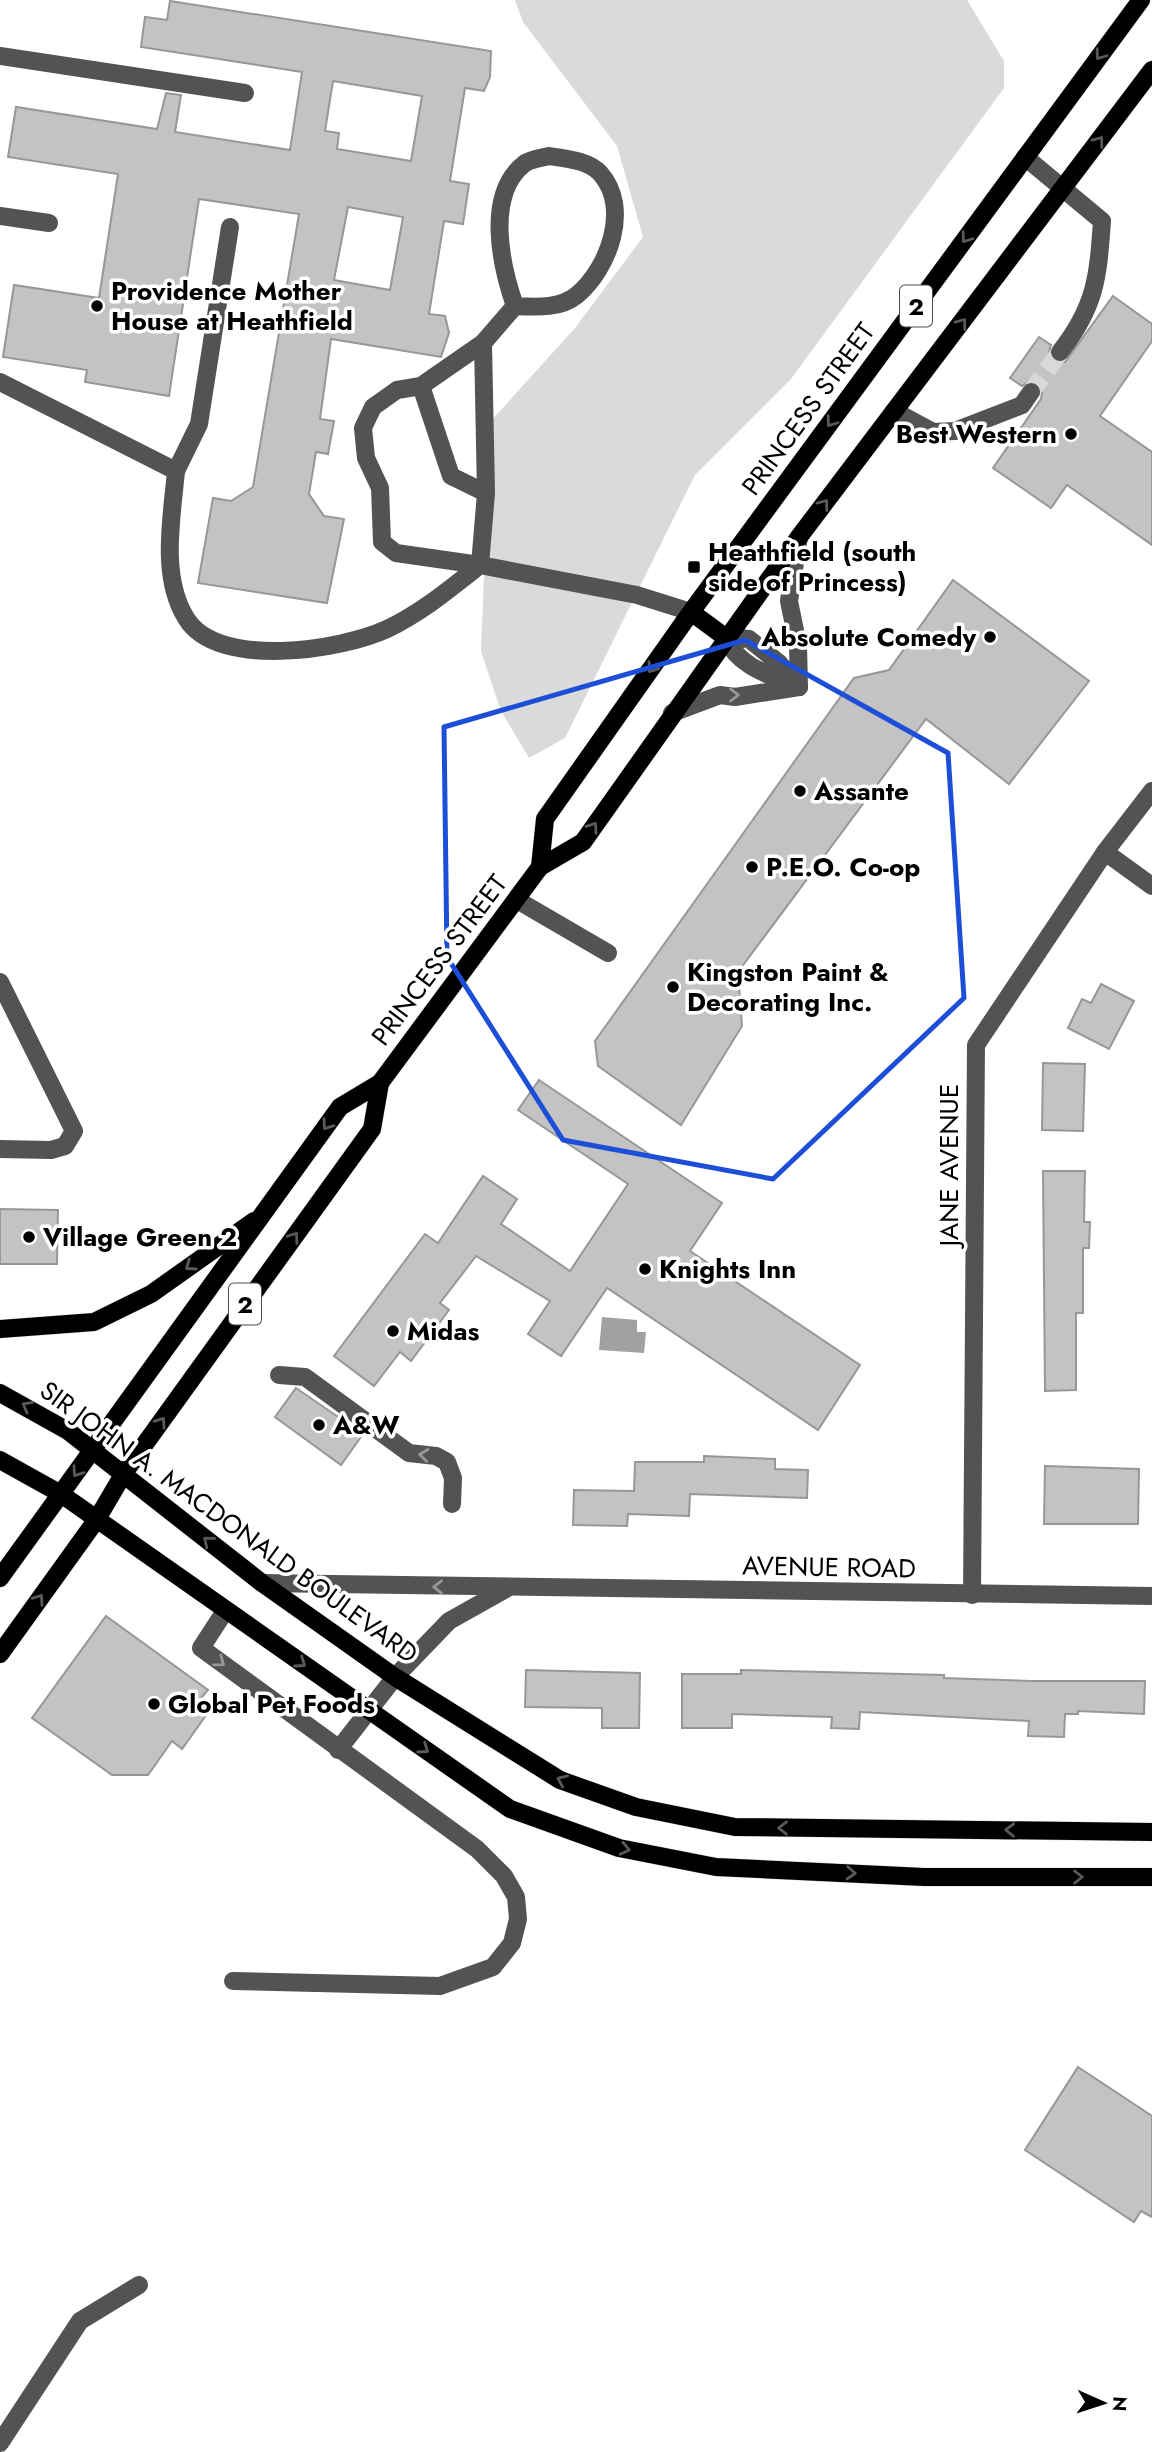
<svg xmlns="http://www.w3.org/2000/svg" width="1152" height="2452" font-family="Jost,sans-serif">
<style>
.green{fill:#dadada}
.water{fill:#a1a1a1}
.building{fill:#c3c3c3;stroke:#979797;stroke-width:2;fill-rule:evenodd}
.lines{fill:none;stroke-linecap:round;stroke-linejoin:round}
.minor-tunnel{stroke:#d9d9d9;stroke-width:18;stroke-dasharray:18 9;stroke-linecap:butt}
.major-casing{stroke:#dbdbdb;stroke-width:19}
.minor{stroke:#535353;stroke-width:18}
.major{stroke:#000;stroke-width:18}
.oneway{stroke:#595959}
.oneway2{stroke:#989898}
.marked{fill:none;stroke:#1d4ed8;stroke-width:5;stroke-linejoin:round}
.poi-dot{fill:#000;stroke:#fff;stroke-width:2.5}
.labels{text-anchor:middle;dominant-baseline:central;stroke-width:7;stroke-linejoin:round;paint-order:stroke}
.shield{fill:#fff;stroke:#4c4c4c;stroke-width:2}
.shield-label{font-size:24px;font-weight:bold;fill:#000}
.poi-label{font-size:26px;font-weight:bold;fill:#000;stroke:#fff;text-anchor:start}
.street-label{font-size:26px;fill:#000;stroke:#fff}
</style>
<rect width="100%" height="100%" fill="#fff"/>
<path class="green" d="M 515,0 L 967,0 L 1004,61 L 1004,88 L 791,379 L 695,475 L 565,738 L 529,758 L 501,711 L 481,651 L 490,422 L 575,328 L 643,237 L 617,146 L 523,22 Z"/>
<path class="water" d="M 602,1317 L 637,1320 L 637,1332 L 646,1332 L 644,1353 L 599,1350 Z"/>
<g class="building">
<path d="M 170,1 L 491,51 L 490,77 L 484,91 L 465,88 L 450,181 L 469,184 L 463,224 L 444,221 L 429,314 L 445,316 L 449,333 L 441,357 L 331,339 L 320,419 L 334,421 L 328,454 L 316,452 L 309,494 L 324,516 L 344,519 L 327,603 L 198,583 L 213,498 L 231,501 L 253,487 L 299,214 L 199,199 L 169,396 L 85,382 L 87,370 L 3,357 L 14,285 L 99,298 L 118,174 L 8,157 L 16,107 L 157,129 L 166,93 L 181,95 L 175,132 L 290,150 L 302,72 L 141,47 L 145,17 L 167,20 ZM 333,81 L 422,96 L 411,161 L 337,149 L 339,133 L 325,131 ZM 348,207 L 403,217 L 390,290 L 334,280 Z"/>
<path d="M 1113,296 L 1152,324 L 1152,341 L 1100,416 L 1152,452 L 1152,545 L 1067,485 L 1051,508 L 993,468 L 1041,399 L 1042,392 L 1038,383 L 1031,381 L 1022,386 L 1010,378 L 1039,337 L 1051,345 L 1049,352 L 1053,361 L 1065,362 Z"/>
<path d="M 953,580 L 1089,681 L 1009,784 L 926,719 L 738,972 L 742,1026 L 681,1125 L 598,1066 L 595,1041 L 854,678 L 889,670 Z"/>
<path d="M 1101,984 L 1134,1001 L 1109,1049 L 1068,1028 L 1082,999 L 1091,1003 Z"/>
<path d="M 1043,1063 L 1085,1064 L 1083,1131 L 1042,1130 Z"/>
<path d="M 539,1080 L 722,1203 L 690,1251 L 860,1365 L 818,1430 L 607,1288 L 561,1356 L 528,1334 L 550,1301 L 476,1256 L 440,1303 L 449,1310 L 411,1361 L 400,1352 L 374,1386 L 334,1356 L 425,1234 L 438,1243 L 483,1176 L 517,1199 L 501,1224 L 570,1271 L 628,1184 L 518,1110 Z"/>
<path d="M 1043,1171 L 1085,1171 L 1084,1222 L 1090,1222 L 1089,1248 L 1083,1248 L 1083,1313 L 1076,1313 L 1076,1390 L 1045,1391 Z"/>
<path d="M 0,1209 L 58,1210 L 57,1264 L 0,1264 Z"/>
<path d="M 296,1388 L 363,1434 L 341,1465 L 275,1417 Z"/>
<path d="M 704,1456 L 775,1459 L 775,1469 L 808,1470 L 807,1498 L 690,1494 L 689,1516 L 628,1514 L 627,1526 L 573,1525 L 574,1490 L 634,1491 L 635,1462 L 704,1462 Z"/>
<path d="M 1045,1466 L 1139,1469 L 1138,1524 L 1044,1524 Z"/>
<path d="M 106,1616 L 208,1690 L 201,1698 L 212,1707 L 182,1749 L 172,1741 L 148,1775 L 112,1775 L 32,1718 Z"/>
<path d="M 526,1670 L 640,1673 L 639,1728 L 602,1728 L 602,1708 L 525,1707 Z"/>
<path d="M 741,1670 L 944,1675 L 944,1678 L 1030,1681 L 1145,1681 L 1144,1714 L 1078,1711 L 1078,1714 L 1065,1714 L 1064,1737 L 1028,1736 L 1029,1721 L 860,1712 L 859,1729 L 831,1728 L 832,1717 L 732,1714 L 732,1728 L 682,1728 L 682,1674 L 741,1674 Z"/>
<path d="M 1078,2067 L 1152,2116 L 1152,2217 L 1141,2211 L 1134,2222 L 1025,2150 Z"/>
</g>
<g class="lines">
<path class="minor-tunnel" d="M 1031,392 L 1060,352"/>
<defs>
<g id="major">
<path d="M 691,612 L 725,637"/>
<path d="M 540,867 L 545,819 L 691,612 L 1141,0"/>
<path d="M 0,1329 L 94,1322 L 151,1294 L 254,1221"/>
<path d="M 0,1393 L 68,1431 L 262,1583 L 395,1677 L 560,1780 L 636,1807 L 735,1827 L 1152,1832"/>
<path d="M 0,1460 L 61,1494 L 510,1809 L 619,1848 L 716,1867 L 924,1877 L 1152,1877"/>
<path d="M 0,1578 L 340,1107 L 380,1083 L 540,867 L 583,842 L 799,537 L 1152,70"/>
<path d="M 0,1654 L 97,1519 L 124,1473 L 372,1129 L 380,1083"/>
</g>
</defs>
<use href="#major" class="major-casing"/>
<g class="minor">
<path d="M 0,56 L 245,93"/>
<path d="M 549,156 C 566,159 588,160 600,173 C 631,208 609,268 577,295 C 560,309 536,307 515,306 C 501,266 485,195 524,164 C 530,159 541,158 549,156 Z"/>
<path d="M 1025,157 L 1102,221 C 1098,277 1096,306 1060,352"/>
<path d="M 0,216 L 49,223"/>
<path d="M 483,343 L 421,386 L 397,390 L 373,407 L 363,428 L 366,458 L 380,488 L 382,542 L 396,553 L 480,565 L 486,493 L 483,343 L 515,306"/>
<path d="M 0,382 L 176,471 C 172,517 160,576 186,618 C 217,670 342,650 387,629 C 421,613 451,588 480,565 L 637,595 L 691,612"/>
<path d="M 421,386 L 451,476 L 486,493"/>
<path d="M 894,411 L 933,432 L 955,431 L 1022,405 L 1031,392"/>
<path d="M 176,471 L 199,424 L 230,227"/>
<path d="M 799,537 L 789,601 L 798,645 L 799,687"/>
<path d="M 725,637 L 749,639 L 779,663 L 799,687 C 770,675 739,668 725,637 Z"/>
<path d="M 672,713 L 720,695 L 735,697 L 799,687"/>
<path d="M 1105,852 L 1152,886"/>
<path d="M 517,900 L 608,953"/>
<path d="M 0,982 L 74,1131 L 65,1146 L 51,1150 L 0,1149"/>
<path d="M 279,1375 L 305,1377 L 409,1453 L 436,1456 L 447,1462 L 453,1478 L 452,1504"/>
<path d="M 262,1583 L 1152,1596"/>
<path d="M 972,1595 L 976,1045 L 1105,852 L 1152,791"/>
<path d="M 225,1611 L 201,1648 L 477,1849 L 504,1876 L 516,1897 L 518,1919 L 512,1943 L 493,1967 L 440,1986 L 233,1981"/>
<path d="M 338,1750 L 395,1677 L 449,1621 L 506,1589"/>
<path d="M 0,2443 L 80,2321 L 139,2285"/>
</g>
<use href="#major" class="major"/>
</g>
<defs><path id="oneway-chevron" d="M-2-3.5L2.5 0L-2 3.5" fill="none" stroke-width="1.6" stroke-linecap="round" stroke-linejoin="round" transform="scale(1.75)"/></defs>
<g class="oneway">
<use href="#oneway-chevron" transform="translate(1100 55) rotate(126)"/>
<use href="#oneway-chevron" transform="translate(1099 141) rotate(-53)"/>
<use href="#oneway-chevron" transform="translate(966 238) rotate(126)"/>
<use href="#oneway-chevron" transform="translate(962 323) rotate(-53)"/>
<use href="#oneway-chevron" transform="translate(831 422) rotate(126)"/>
<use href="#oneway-chevron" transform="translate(824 504) rotate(-53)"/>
<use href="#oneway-chevron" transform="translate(652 668) rotate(125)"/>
<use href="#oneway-chevron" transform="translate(593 827) rotate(-55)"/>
<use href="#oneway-chevron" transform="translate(327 1125) rotate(125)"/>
<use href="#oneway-chevron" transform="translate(294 1237) rotate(-54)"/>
<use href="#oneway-chevron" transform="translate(190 1266) rotate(145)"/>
<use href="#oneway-chevron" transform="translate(27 1406) rotate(-151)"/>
<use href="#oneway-chevron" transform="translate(161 1422) rotate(-55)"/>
<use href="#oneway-chevron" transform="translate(77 1472) rotate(125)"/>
<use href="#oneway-chevron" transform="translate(208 1541) rotate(-141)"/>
<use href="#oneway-chevron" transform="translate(39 1599) rotate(-55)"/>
<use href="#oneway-chevron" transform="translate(301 1663) rotate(35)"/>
<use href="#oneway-chevron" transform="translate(424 1749) rotate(35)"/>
<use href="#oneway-chevron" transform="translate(562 1780) rotate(-155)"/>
<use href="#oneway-chevron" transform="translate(783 1828) rotate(-179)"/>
<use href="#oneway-chevron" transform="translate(1010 1830) rotate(-179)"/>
<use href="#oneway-chevron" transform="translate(625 1849) rotate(13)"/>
<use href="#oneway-chevron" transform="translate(851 1873) rotate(3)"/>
<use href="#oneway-chevron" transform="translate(1078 1877)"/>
</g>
<g class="oneway2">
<use href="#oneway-chevron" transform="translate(734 695)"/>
<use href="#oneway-chevron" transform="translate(424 1455) rotate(-174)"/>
<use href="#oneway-chevron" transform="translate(438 1587) rotate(-179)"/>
<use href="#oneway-chevron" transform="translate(220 1662) rotate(37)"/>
</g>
<path class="marked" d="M 745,640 L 948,753 L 964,998 L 773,1179 L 563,1140 L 447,957 L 444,727 Z"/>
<g class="poi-dot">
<circle cx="97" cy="306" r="7"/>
<circle cx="1071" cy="434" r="7"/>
<rect x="687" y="560" width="14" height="14" rx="3.5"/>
<circle cx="990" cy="637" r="7"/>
<circle cx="800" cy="791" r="7"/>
<circle cx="752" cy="867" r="7"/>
<circle cx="673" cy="987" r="7"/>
<circle cx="29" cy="1237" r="7"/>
<circle cx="645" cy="1269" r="7"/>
<circle cx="393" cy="1331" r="7"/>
<circle cx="319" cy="1425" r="7"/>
<circle cx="154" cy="1704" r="7"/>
</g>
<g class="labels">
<g class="shield">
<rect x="900" y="285.5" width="32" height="41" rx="5"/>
<rect x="229" y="1283.5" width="32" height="41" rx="5"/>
</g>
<g class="shield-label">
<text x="916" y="306">2</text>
<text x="245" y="1304">2</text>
</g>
<g class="poi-label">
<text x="111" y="291">Providence Mother<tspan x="111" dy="30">House at Heathfield</tspan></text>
<text x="1057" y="434" text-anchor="end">Best Western</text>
<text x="708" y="552">Heathfield (south<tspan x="708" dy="30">side of Princess)</tspan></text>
<text x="976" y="637" text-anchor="end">Absolute Comedy</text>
<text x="814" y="791">Assante</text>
<text x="766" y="867">P.E.O. Co-op</text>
<text x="687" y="972">Kingston Paint &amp;<tspan x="687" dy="30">Decorating Inc.</tspan></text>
<text x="43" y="1237">Village Green 2</text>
<text x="659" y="1269">Knights Inn</text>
<text x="407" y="1331">Midas</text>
<text x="333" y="1425">A&amp;W</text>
<text x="168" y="1704">Global Pet Foods</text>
</g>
<g class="street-label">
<text transform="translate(808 409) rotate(-54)">PRINCESS STREET</text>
<text transform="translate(439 960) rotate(-53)">PRINCESS STREET</text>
<text transform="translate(949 1165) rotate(-90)">JANE AVENUE</text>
<text transform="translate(229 1522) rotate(36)">SIR JOHN A. MACDONALD BOULEVARD</text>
<text transform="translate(829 1567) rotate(1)">AVENUE ROAD</text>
</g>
</g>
<g transform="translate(1103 2403) rotate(93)" stroke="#ffffff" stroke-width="5" paint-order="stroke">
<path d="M0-5L12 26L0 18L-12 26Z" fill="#000000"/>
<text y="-10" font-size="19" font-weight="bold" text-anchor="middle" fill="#000000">N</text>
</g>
</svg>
